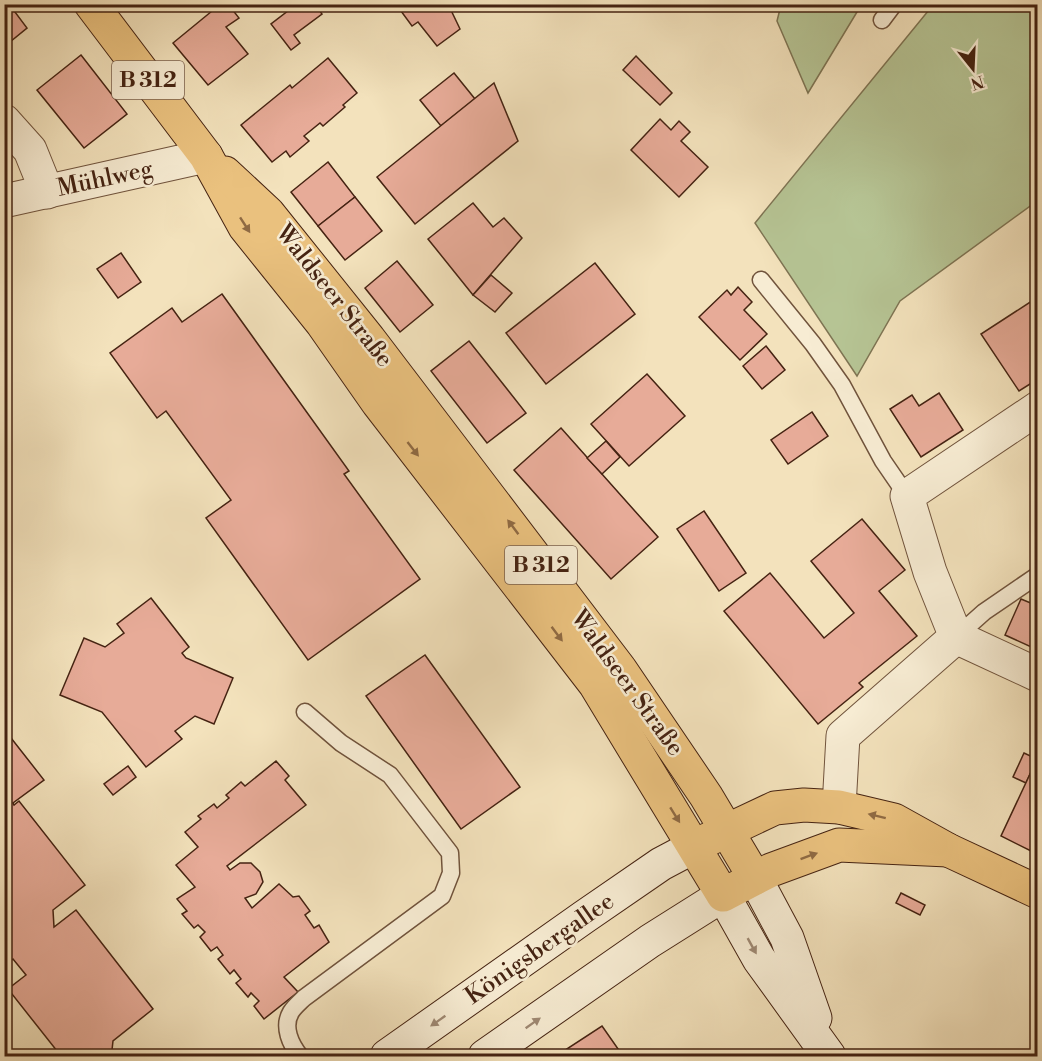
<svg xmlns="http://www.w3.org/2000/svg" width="1042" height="1061" font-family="'Libre Bodoni',serif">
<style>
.green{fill:#b6c494;stroke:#7e7453;stroke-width:1.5}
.building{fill:#e7ab98;stroke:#452312;stroke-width:1.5}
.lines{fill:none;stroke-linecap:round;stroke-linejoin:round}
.lane-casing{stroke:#70533c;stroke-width:19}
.street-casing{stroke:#70533c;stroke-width:35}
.secondary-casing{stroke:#452312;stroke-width:35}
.primary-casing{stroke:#452312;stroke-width:35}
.lane{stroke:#f7ecd3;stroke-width:16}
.street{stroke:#f7ecd3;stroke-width:33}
.secondary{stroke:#f7ecd3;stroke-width:33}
.primary{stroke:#eac17e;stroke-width:33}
.oneway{fill:#8f6a43}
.oneway2{fill:#9e8872}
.labels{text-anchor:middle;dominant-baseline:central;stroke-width:5;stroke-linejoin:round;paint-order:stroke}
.shield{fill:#f7ecd3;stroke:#7a5f4c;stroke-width:1.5}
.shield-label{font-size:22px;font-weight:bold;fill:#452312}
.street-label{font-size:24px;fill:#452312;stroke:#f7ecd3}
</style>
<rect width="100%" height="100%" fill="#f3e2bc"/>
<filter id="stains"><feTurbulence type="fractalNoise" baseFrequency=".00333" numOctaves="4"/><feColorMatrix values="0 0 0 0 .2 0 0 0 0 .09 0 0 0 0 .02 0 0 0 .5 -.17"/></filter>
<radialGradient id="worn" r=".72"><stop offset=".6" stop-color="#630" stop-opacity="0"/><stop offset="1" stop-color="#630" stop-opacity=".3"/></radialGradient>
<g class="green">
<path d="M 781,5 L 842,5 L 857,12 L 808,93 L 777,21 Z"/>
<path d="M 933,5 L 1037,5 L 1037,201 L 900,301 L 857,376 L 755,223 Z"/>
</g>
<g class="building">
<path d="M 4,4 L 9,4 L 27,28 L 5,46 Z"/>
<path d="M 215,4 L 228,4 L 239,18 L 226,27 L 248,54 L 208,85 L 173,43 L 212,11 L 210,9 Z"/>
<path d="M 297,4 L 315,4 L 322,14 L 294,35 L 300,43 L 291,50 L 271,24 Z"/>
<path d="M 400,4 L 448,4 L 460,29 L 437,46 L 418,22 L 412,26 L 398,7 Z"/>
<path d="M 81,55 L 127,114 L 84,148 L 37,90 Z"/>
<path d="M 636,56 L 672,93 L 660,105 L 623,70 Z"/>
<path d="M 328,58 L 357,93 L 343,105 L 345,107 L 323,126 L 320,123 L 304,136 L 309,141 L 290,157 L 286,151 L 272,162 L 241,125 L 290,85 L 292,88 Z"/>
<path d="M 454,73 L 475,99 L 441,126 L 420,100 Z"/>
<path d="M 494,83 L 518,141 L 415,224 L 377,177 Z"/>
<path d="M 660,119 L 671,130 L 679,121 L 690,132 L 681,141 L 708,167 L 679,197 L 631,150 Z"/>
<path d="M 328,162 L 355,197 L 318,226 L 291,192 Z"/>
<path d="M 355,197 L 382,231 L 345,260 L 318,226 Z"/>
<path d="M 473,203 L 493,227 L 504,218 L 522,238 L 473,295 L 428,239 Z"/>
<path d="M 121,253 L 141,282 L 118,298 L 97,269 Z"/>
<path d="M 397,261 L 433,305 L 400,332 L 365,288 Z"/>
<path d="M 595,263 L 635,314 L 546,384 L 506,333 Z"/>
<path d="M 491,275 L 512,293 L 495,312 L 473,295 Z"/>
<path d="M 738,287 L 752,302 L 744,310 L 767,334 L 740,360 L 699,317 L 727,290 L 731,295 Z"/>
<path d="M 222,294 L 349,471 L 344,474 L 420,579 L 308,660 L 206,518 L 231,500 L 166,411 L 157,418 L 110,353 L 172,308 L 182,322 Z"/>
<path d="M 1038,297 L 1038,379 L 1019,391 L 981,334 Z"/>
<path d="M 469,341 L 526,413 L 487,443 L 431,371 Z"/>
<path d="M 766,346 L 785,370 L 762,389 L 743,366 Z"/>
<path d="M 647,374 L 685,416 L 629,466 L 591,424 Z"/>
<path d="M 939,393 L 963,430 L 921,457 L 890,409 L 912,395 L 919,406 Z"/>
<path d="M 812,412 L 828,436 L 788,464 L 771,440 Z"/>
<path d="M 561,428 L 658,537 L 611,579 L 514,470 Z"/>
<path d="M 606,441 L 620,457 L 602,474 L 587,458 Z"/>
<path d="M 704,511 L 746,573 L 719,591 L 677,529 Z"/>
<path d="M 862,519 L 905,570 L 879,591 L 917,636 L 859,683 L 863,687 L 818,724 L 724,611 L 770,573 L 824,638 L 854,613 L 811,561 Z"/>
<path d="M 151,598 L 189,647 L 182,653 L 186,658 L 233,678 L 214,724 L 195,716 L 175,731 L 182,739 L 146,767 L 102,712 L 60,695 L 84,638 L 105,647 L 124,633 L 117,624 Z"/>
<path d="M 1021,599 L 1038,606 L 1038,650 L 1005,635 Z"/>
<path d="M 425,655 L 520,787 L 461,829 L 366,696 Z"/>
<path d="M 4,729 L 44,780 L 13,803 L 14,805 L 19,801 L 85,885 L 53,910 L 54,927 L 76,910 L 153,1009 L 113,1041 L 112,1050 L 117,1056 L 61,1056 L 8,989 L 26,975 L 13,959 L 4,966 Z"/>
<path d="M 1024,753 L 1037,759 L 1026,783 L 1013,777 Z"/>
<path d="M 1037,759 L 1038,836 L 1031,851 L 1001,836 Z"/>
<path d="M 276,761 L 289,776 L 285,780 L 306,805 L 227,866 L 230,870 L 240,863 L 251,863 L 260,872 L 263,882 L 256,894 L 245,898 L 252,908 L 279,884 L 293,897 L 299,896 L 310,911 L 305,915 L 314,928 L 319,925 L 329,942 L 284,977 L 298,992 L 264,1019 L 254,1006 L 259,1001 L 251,993 L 248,997 L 236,983 L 241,979 L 234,970 L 230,974 L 218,959 L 223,955 L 217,947 L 211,951 L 200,937 L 205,932 L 198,925 L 194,928 L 182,914 L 187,911 L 177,899 L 195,887 L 176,865 L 198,847 L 185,832 L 201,819 L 198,816 L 214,804 L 217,808 L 229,798 L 226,795 L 241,782 L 245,786 Z"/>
<path d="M 128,766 L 136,777 L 113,795 L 104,784 Z"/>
<path d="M 1038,836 L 1038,854 L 1031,851 Z"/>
<path d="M 901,893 L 925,905 L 920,915 L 896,903 Z"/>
<path d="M 602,1026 L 623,1056 L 556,1056 Z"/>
</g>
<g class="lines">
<defs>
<g id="lane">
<path d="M 882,20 L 894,4"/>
<path d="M 761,280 L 813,344 L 842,385 L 883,461 L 907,496"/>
<path d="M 956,637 L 984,612 L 1038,575"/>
<path d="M 300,1056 C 291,1045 282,1027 291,1012 C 294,1007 300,1002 304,998 L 442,896 L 451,873 L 450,853 L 390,775 L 341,743 L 305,712"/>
</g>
<g id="street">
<path d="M 4,121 L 30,150 L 47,192"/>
<path d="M 4,201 L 206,156"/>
<path d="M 956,637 L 1038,675"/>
<path d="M 839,807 L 843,736 L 956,637 L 930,572 L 907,496 L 1038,408"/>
</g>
<g id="secondary">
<path d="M 755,878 L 787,938 L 815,1018"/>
<path d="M 387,1056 L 584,917 L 661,864 L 695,846"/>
<path d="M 485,1056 L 650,941 L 723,895 L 759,959 L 829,1056"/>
</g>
<g id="primary">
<path d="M 91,4 L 206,156 L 245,227 L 322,323 L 378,403 L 595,684 L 723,895 L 771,870 L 839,845 L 948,850"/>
<path d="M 225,173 L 268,213 L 369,339 L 620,669 L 706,796 L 755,878"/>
<path d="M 707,840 L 775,808 L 804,805 L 839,807 L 894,820 L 948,850 L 1038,892"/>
</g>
</defs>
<use href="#lane" class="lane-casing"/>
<use href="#street" class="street-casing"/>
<use href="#secondary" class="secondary-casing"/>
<use href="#primary" class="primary-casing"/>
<use href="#lane" class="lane"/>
<use href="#street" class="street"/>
<use href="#secondary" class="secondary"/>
<use href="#primary" class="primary"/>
</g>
<defs><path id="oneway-solid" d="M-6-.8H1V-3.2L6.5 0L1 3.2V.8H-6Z" transform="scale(1.5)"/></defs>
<g class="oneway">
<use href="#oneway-solid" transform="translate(245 225) rotate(57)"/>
<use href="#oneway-solid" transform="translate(413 449) rotate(52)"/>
<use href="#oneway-solid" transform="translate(513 527) rotate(-127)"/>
<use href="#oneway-solid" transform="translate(557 634) rotate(53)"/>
<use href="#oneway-solid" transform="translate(675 815) rotate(58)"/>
<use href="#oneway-solid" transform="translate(877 816) rotate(-166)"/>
<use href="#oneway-solid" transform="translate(809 856) rotate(-20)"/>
</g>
<g class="oneway2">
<use href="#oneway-solid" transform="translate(752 946) rotate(61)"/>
<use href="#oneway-solid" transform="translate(438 1021) rotate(145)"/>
<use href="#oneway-solid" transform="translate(533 1023) rotate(-35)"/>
</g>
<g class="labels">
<g class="shield">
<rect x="112" y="61" width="72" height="38" rx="4.5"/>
<rect x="505" y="546" width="72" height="38" rx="4.5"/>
</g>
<g class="shield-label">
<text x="148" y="80">B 312</text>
<text x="541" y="565">B 312</text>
</g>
<g class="street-label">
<text transform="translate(105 179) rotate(-12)">Mühlweg</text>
<text transform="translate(334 296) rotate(52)">Waldseer Straße</text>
<text transform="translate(627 683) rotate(54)">Waldseer Straße</text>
<text transform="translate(540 949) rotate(-35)">Königsbergallee</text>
</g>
</g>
<rect width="1042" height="1061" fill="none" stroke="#f3e2bc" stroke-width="24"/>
<rect x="6" y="6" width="1030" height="1049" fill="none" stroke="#452312" stroke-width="3"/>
<rect x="12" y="12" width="1018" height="1037" fill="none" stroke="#452312" stroke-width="1.5"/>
<g transform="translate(973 69) rotate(162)" stroke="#f7ecd3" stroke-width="4.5" paint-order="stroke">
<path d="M0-4.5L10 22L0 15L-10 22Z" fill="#452312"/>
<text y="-9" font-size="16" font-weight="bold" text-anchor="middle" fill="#452312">N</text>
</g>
<rect width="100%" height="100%" filter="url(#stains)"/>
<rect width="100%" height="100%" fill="url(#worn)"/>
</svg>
